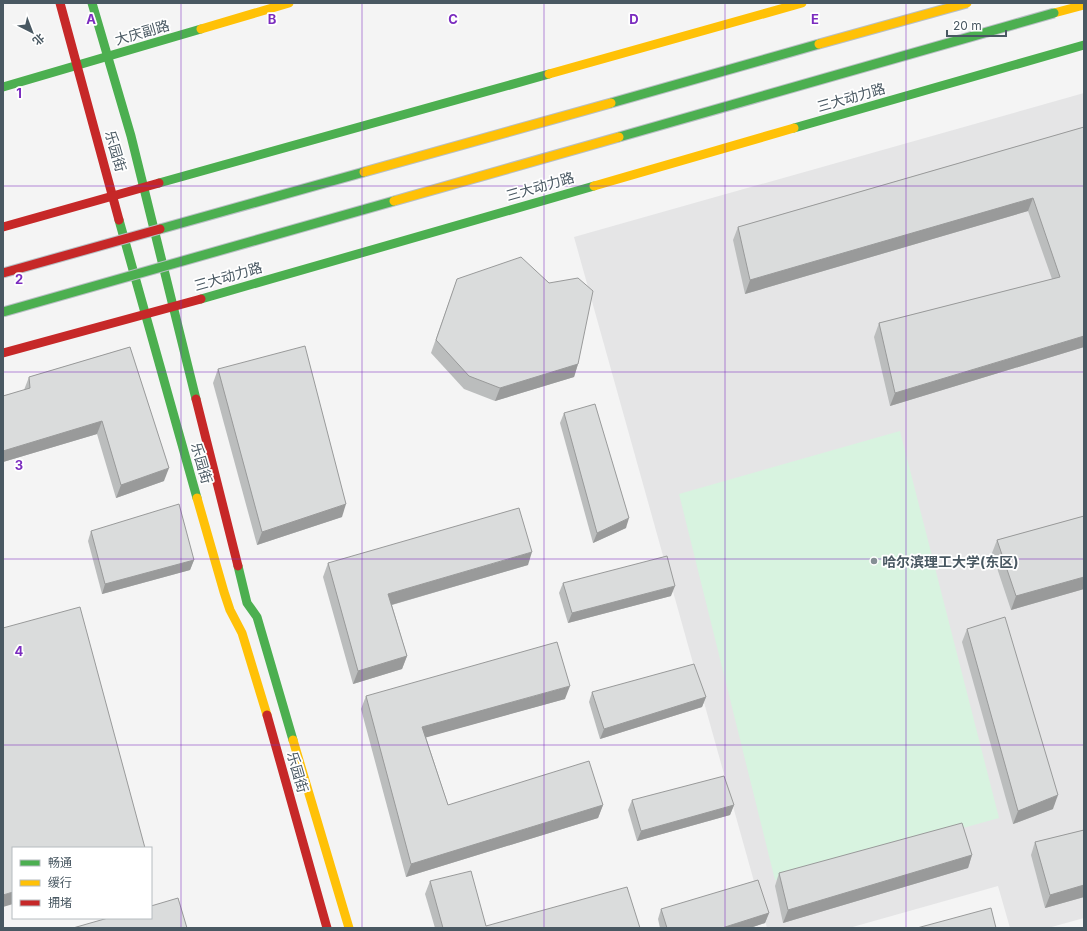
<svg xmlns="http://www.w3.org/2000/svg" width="1087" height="931" font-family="Inter,'Noto Sans SC',sans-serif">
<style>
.education{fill:#e5e5e6}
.green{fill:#d8f3e0}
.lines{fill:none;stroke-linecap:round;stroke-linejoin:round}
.fast{stroke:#4caf50;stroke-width:9}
.slow{stroke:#ffc107;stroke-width:9}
.jam{stroke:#c62828;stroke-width:9}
.fast-bridge-casing{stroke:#b8bfc4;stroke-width:11;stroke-linecap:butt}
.slow-bridge-casing{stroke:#b8bfc4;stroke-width:11;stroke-linecap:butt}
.jam-bridge-casing{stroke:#b8bfc4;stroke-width:11;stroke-linecap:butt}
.fast-bridge{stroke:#4caf50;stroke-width:9}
.slow-bridge{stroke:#ffc107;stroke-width:9}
.jam-bridge{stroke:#c62828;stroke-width:9}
.wall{fill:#bbbdbd}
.shaded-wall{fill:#999a9a}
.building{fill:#dadcdc;stroke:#999a9a}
.grid{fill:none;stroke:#7b2cbf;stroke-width:1;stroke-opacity:0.55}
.poi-dot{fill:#858f95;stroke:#fff;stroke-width:1.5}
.labels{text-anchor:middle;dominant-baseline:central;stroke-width:3.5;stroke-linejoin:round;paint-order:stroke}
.street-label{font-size:14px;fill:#495862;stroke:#fff}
.poi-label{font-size:14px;font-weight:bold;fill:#495862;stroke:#fff;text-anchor:start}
.grid-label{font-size:13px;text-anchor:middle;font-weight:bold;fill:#7b2cbf;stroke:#fff;stroke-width:3.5;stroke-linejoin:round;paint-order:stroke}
</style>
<rect width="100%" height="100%" fill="#f4f4f4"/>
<path class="education" d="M 1084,93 L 1084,918 L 1048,928 L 1010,928 L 998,886 L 849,928 L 767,928 L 574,237 Z"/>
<path class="green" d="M 900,431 L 999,818 L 775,880 L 679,494 Z"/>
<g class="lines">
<g class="fast">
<path d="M 92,3 L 131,136 L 196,399"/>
<path d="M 3,87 L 201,29"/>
<path d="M 794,128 L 1084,45"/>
<path d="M 159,183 L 549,74"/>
<path d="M 119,220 L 197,498"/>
<path d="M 201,299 L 594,186"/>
<path d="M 238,566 L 247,603 L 257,617 L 293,740"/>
</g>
<g class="slow">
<path d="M 1054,13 L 1084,5"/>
<path d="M 201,29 L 289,3"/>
<path d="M 549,74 L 802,3"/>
<path d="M 594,186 L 794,128"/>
<path d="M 197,498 L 224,592 L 230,610 L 242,633 L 267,715"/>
<path d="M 293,740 L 349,928"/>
</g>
<g class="jam">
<path d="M 60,3 L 119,220"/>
<path d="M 3,227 L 159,183"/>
<path d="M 3,353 L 201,299"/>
<path d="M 196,399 L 238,566"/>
<path d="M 267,715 L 327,928"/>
</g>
<defs>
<g id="fast-bridge">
<path d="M 611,103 L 819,44"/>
<path d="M 619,137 L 1054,13"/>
<path d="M 160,229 L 364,172"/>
<path d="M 3,312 L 394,201"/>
</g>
<g id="slow-bridge">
<path d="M 819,44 L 967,3"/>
<path d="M 364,172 L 611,103"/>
<path d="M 394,201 L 619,137"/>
</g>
<path id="jam-bridge" d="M 3,273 L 160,229"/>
</defs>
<use href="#fast-bridge" class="fast-bridge-casing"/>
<use href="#slow-bridge" class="slow-bridge-casing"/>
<use href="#jam-bridge" class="jam-bridge-casing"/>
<use href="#fast-bridge" class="fast-bridge"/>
<use href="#slow-bridge" class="slow-bridge"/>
<use href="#jam-bridge" class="jam-bridge"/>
</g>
<g class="wall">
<path d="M 1084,127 L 1084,347 L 890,406 L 874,337 L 879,323 L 1052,279 L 1028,211 L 745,294 L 733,240 L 738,227 Z"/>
<path d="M 457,279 L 578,364 L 574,377 L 495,401 L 464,389 L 431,353 Z"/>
<path d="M 130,347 L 164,481 L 116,498 L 97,434 L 3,462 L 3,396 L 24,390 L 29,377 Z"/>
<path d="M 218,369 L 342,517 L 257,545 L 213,383 Z"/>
<path d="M 564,413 L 626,528 L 593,543 L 560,423 Z"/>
<path d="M 1084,516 L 1084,589 L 1011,610 L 992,553 L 997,540 Z"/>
<path d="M 91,531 L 194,560 L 190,570 L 102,594 L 88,541 Z"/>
<path d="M 328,563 L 528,565 L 392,605 L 407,656 L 402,669 L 353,684 L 323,577 Z"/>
<path d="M 563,583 L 671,596 L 568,623 L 559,593 Z"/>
<path d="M 967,629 L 1053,809 L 1013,824 L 962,642 Z"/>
<path d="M 592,692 L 706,697 L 702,707 L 600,739 L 589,702 Z"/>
<path d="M 366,696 L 565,699 L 426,737 L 448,805 L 603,805 L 598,818 L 406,877 L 361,709 Z"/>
<path d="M 632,800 L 734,805 L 730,815 L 637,841 L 628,810 Z"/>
<path d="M 1084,830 L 1084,897 L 1045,908 L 1031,855 L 1035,842 Z"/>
<path d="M 972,855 L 968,868 L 783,923 L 775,886 L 779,873 Z"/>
<path d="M 430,881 L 486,926 L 640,928 L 435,928 L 425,894 Z"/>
<path d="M 661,909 L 769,913 L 765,923 L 750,928 L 660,928 L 658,919 Z"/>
</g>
<g class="shaded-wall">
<path d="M 1033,198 L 1028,211 L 745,294 L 750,280 Z"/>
<path d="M 1084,336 L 1084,347 L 890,406 L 895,393 Z"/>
<path d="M 578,364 L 574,377 L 495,401 L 500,388 Z"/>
<path d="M 102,421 L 97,434 L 3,462 L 3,451 Z"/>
<path d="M 169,468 L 164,481 L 116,498 L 121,485 Z"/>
<path d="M 346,504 L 342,517 L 257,545 L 262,532 Z"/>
<path d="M 629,518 L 626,528 L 593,543 L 597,533 Z"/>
<path d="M 532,552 L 528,565 L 384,607 L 388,594 Z"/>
<path d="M 194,560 L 190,570 L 102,594 L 105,584 Z"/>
<path d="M 1084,577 L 1084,589 L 1011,610 L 1016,596 Z"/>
<path d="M 675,586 L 671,596 L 568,623 L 572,613 Z"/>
<path d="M 407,656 L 402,669 L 353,684 L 358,671 Z"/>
<path d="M 570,686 L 565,699 L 417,740 L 422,727 Z"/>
<path d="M 706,697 L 702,707 L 600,739 L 604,729 Z"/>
<path d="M 1058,795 L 1053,809 L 1013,824 L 1018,811 Z"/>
<path d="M 603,805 L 598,818 L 406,877 L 411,864 Z"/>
<path d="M 734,805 L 730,815 L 637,841 L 641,831 Z"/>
<path d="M 972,855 L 968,868 L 783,923 L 788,910 Z"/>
<path d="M 1084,885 L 1084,897 L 1045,908 L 1050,895 Z"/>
<path d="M 13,892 L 13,904 L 3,907 L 3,895 Z"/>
<path d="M 769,913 L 765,923 L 750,928 L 722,928 Z"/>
</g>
<g class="building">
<path d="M 1084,127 L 1084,336 L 895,393 L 879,323 L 1060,277 L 1033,198 L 750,280 L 738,227 Z"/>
<path d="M 521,257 L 549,283 L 578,278 L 593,291 L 578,364 L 500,388 L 469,376 L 436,340 L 457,279 Z"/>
<path d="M 305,346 L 346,504 L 262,532 L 218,369 Z"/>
<path d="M 130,347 L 169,468 L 121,485 L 102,421 L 3,451 L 3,396 L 30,388 L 29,377 Z"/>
<path d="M 595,404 L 629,518 L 597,533 L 564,413 Z"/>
<path d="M 179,504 L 194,560 L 105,584 L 91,531 Z"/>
<path d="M 519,508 L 532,552 L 388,594 L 407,656 L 358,671 L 328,563 Z"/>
<path d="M 1084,516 L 1084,577 L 1016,596 L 997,540 Z"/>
<path d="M 667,556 L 675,586 L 572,613 L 563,583 Z"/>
<path d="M 80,607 L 145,848 L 13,848 L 13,892 L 3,895 L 3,628 Z"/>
<path d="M 1005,617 L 1058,795 L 1018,811 L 967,629 Z"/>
<path d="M 557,642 L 570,686 L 422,727 L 448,805 L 589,761 L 603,805 L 411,864 L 366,696 Z"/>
<path d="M 694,664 L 706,697 L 604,729 L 592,692 Z"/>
<path d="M 724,776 L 734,805 L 641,831 L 632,800 Z"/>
<path d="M 962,823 L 972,855 L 788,910 L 779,873 Z"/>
<path d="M 1084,830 L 1084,885 L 1050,895 L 1035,842 Z"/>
<path d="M 471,871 L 486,926 L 627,887 L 640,928 L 443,928 L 430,881 Z"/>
<path d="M 758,880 L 769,913 L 722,928 L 667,928 L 661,909 Z"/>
<path d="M 178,898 L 187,928 L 73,928 L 108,918 L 151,918 L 151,906 Z"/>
<path d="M 991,908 L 996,928 L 917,928 Z"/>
</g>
<path class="grid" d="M 181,3 L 181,928M 362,3 L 362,928M 544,3 L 544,928M 725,3 L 725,928M 906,3 L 906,928M 3,186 L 1084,186M 3,372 L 1084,372M 3,559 L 1084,559M 3,745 L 1084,745"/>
<circle class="poi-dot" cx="874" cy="561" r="4"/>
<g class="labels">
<g class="street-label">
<text transform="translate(142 32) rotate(-16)">大庆副路</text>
<text transform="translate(851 97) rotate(-16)">三大动力路</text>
<text transform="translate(116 151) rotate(74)">乐园街</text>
<text transform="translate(540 186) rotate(-16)">三大动力路</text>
<text transform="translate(228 276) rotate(-16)">三大动力路</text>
<text transform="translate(202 463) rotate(74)">乐园街</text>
<text transform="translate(298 772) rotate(74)">乐园街</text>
</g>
<g class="poi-label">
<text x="882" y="561">哈尔滨理工大学(东区)</text>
</g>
</g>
<g class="grid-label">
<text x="91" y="24">A</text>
<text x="272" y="24">B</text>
<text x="453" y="24">C</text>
<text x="634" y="24">D</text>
<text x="815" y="24">E</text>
<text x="19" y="98">1</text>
<text x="19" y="284">2</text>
<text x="19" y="470">3</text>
<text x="19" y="656">4</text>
</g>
<rect width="1087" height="931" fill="none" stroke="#495862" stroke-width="8"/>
<rect x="12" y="847" width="140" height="72" fill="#ffffff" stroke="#b6bcc0"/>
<rect x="20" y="860" width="20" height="6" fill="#4caf50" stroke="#b6bcc0"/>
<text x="48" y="867" font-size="12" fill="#495862">畅通</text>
<rect x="20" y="880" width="20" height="6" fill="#ffc107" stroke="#b6bcc0"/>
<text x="48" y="887" font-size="12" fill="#495862">缓行</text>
<rect x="20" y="900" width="20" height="6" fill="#c62828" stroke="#b6bcc0"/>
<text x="48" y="907" font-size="12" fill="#495862">拥堵</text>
<g transform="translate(32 32) rotate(138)" stroke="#ffffff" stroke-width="3" paint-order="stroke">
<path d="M0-3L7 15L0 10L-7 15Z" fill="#495862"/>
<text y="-6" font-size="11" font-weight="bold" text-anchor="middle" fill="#495862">北</text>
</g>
<path d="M947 30v6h59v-6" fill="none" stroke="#495862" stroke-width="2"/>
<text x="953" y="30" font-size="12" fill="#495862" stroke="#ffffff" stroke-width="3" paint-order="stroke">20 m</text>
</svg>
